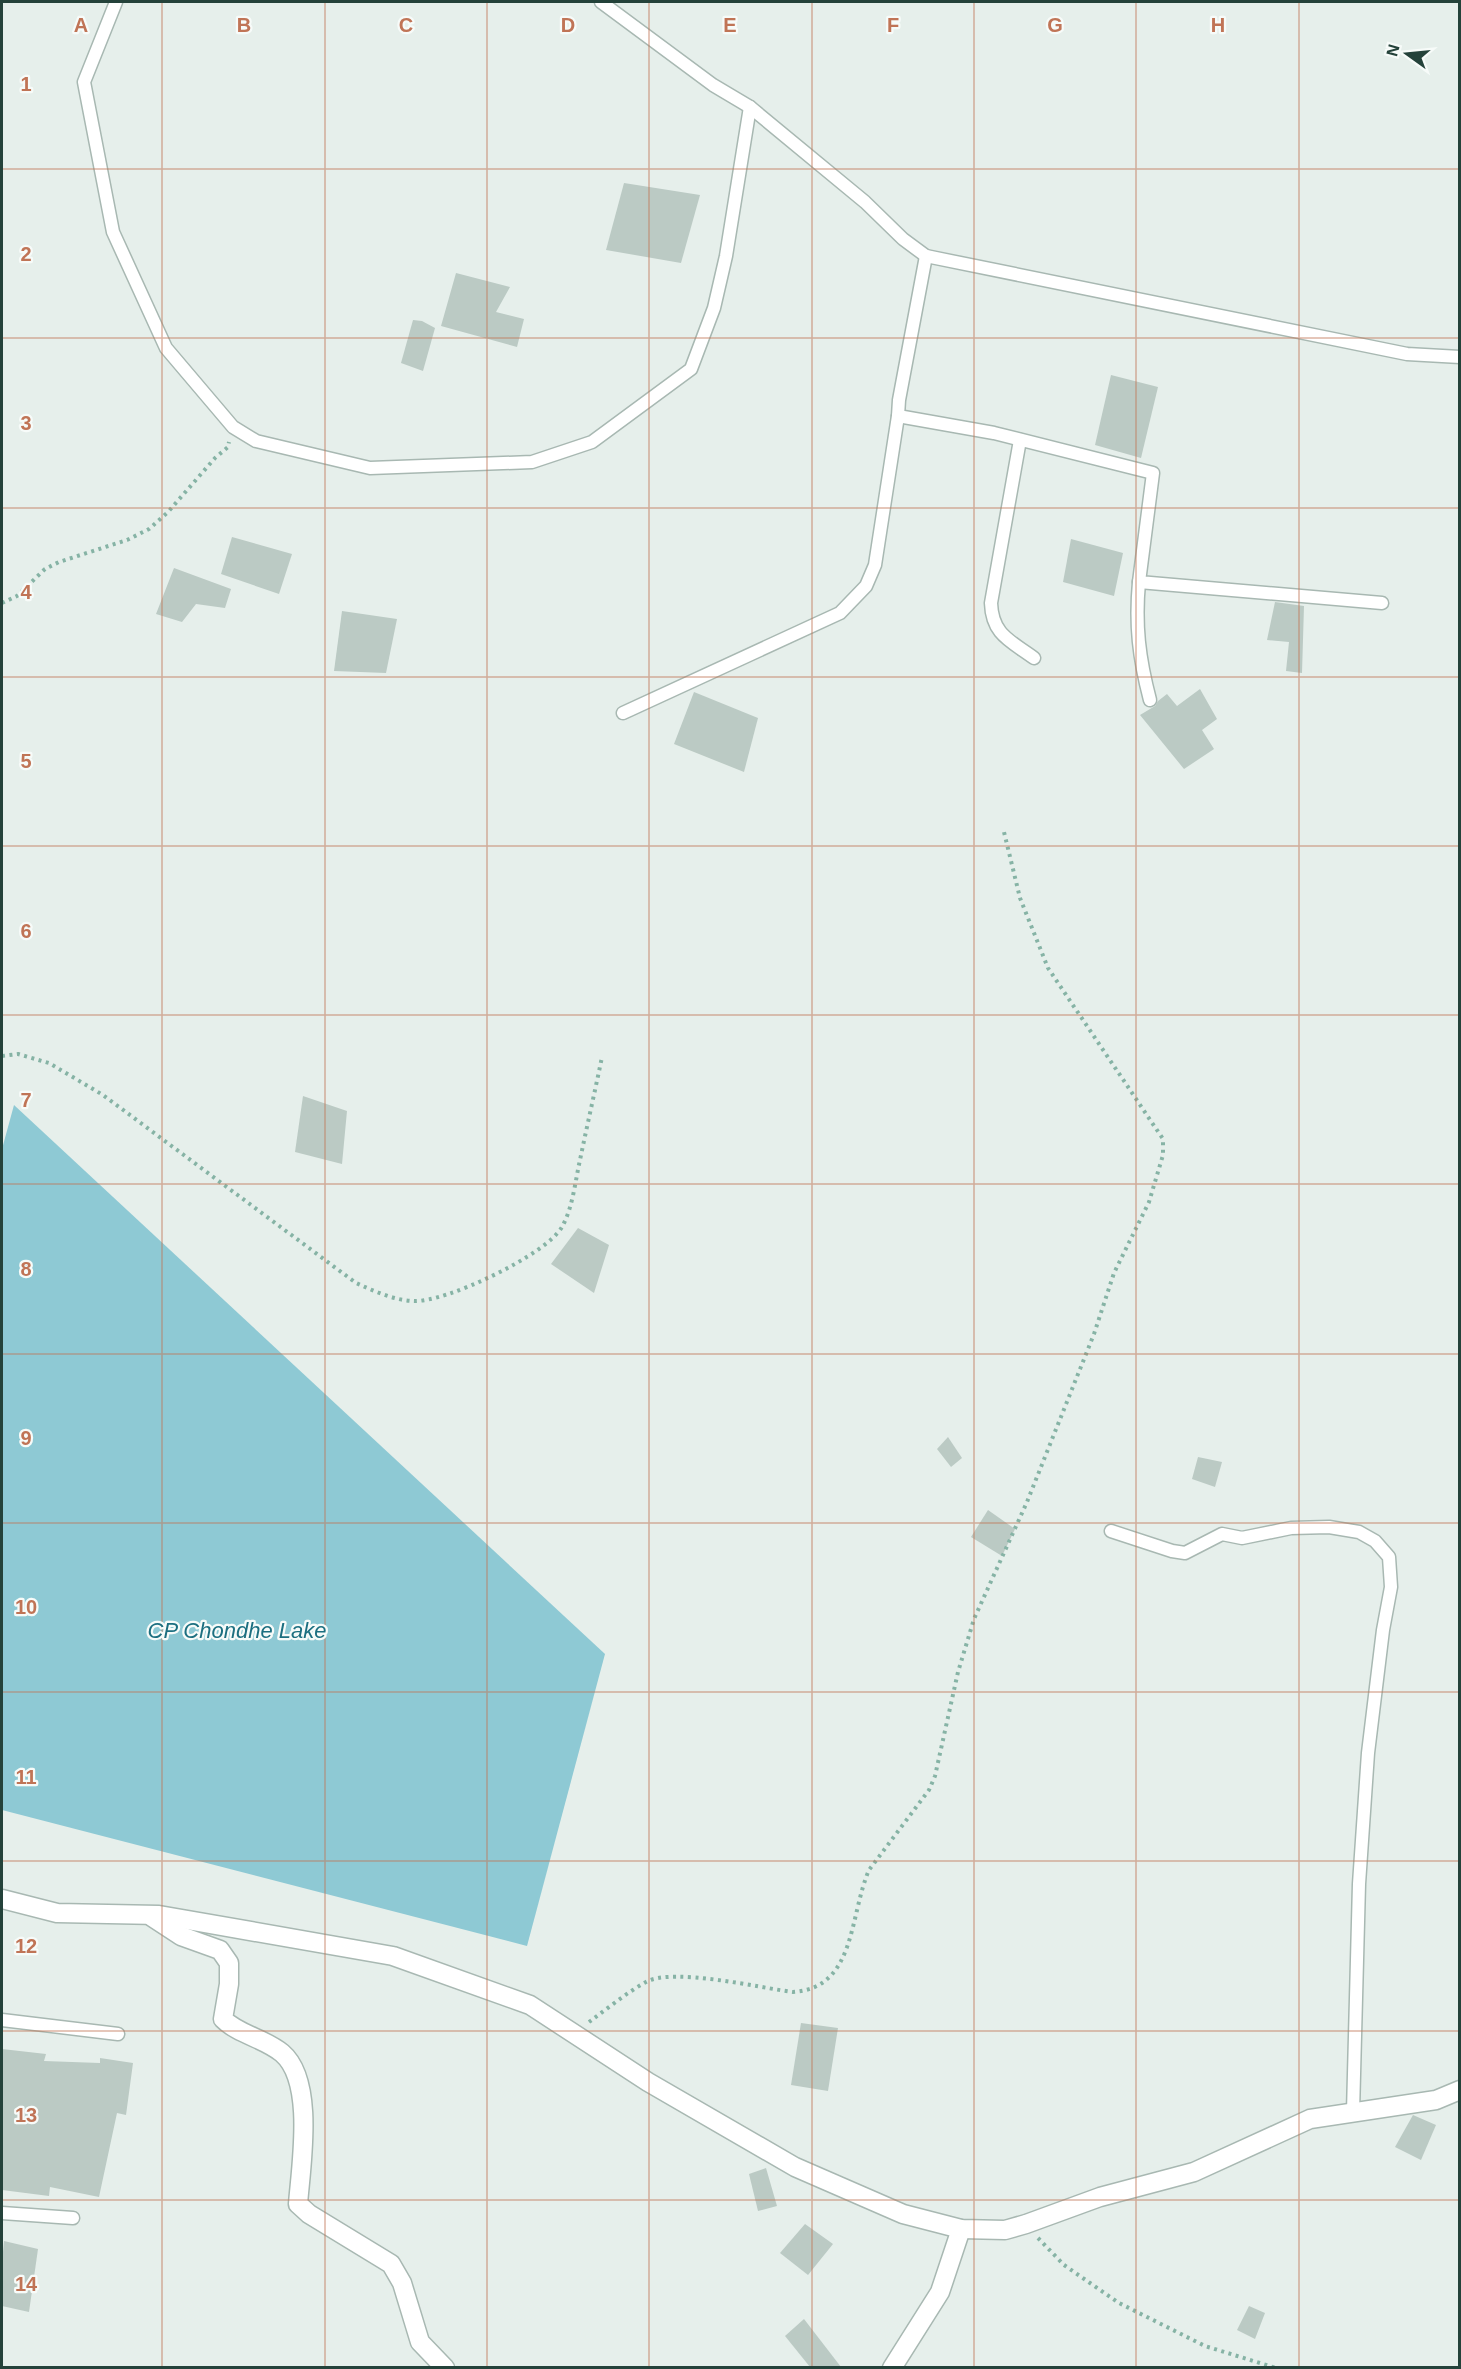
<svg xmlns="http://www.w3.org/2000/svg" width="1461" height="2369" font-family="Helvetica,sans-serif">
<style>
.water{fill:#8ec9d4}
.building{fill:#bbcac4}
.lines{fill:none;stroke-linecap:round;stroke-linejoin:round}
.lane-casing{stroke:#a8b8b2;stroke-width:15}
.street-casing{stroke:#a8b8b2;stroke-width:21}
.path{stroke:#86b3a5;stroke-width:4;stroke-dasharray:3 4.5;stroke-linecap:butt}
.lane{stroke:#fff;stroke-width:12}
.street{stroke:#fff;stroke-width:18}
.grid{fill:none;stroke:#c07456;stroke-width:1.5;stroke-opacity:0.55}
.labels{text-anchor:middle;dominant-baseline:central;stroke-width:4.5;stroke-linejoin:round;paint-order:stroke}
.water-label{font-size:22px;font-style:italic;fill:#1c6f80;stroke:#f7fbf9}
.grid-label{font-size:20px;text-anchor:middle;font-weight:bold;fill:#c07456;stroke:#f7fbf9;stroke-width:4.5;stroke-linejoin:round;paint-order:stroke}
</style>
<rect width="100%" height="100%" fill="#e6efeb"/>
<path class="water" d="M 14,1105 L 605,1654 L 527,1946 L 2,1810 L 2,1149 Z"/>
<g class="building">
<path d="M 624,183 L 700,195 L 681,263 L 606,250 Z"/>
<path d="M 456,273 L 510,287 L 496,312 L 524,319 L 517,347 L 441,326 Z"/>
<path d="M 413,320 L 422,321 L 435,328 L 423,371 L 401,363 Z"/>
<path d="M 1111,375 L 1158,387 L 1141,458 L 1095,445 Z"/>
<path d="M 232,537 L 292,554 L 279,594 L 221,574 Z"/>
<path d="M 1071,539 L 1123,553 L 1114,596 L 1063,582 Z"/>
<path d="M 174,568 L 231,589 L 225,608 L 196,604 L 182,622 L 156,614 Z"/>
<path d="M 1275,602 L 1304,606 L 1302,673 L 1286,671 L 1289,642 L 1267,640 Z"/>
<path d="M 342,611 L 397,619 L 386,673 L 334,671 Z"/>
<path d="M 1200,689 L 1217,719 L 1202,730 L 1214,749 L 1184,769 L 1140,715 L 1155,706 L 1158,701 L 1167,694 L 1177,706 Z"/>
<path d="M 694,692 L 758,718 L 744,772 L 674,744 Z"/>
<path d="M 303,1096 L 347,1111 L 342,1164 L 295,1152 Z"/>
<path d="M 578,1228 L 609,1245 L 594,1293 L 551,1264 Z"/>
<path d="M 948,1437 L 962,1458 L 951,1467 L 937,1449 Z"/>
<path d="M 1198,1457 L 1222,1462 L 1215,1487 L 1192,1479 Z"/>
<path d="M 988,1510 L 1015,1529 L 1002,1556 L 971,1537 Z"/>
<path d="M 801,2023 L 838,2028 L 828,2091 L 791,2085 Z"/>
<path d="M 2,2049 L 46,2054 L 44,2061 L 100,2063 L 100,2058 L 133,2063 L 126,2115 L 117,2113 L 99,2197 L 50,2187 L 49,2196 L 2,2190 Z"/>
<path d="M 1413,2115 L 1436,2125 L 1421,2160 L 1395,2147 Z"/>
<path d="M 766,2168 L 777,2206 L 758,2211 L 749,2174 Z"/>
<path d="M 805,2224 L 833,2244 L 808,2275 L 780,2253 Z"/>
<path d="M 4,2241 L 38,2249 L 29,2312 L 2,2306 L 2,2263 Z"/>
<path d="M 1249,2306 L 1265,2313 L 1255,2339 L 1237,2330 Z"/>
<path d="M 804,2319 L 841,2367 L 810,2367 L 785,2336 Z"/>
</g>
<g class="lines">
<defs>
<g id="lane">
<path d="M 116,2 L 84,82 L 113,232 L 166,348 L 233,427 L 256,441 L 370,468 L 532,462 L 592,442 L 691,369 L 714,308 L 726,256 L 750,107"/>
<path d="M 601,2 L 713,85 L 750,107 L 865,202 L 903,239 L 926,256 L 1407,354 L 1460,357"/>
<path d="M 926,256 L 899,400 L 898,416 L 994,433 L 1153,473 L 1139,582 L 1382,603"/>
<path d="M 1020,440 L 991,603 C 992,635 1011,641 1034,658"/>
<path d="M 1139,582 C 1135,625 1139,658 1150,700"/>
<path d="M 623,713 L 840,613 L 866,586 L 875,565 L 898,416"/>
<path d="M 1111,1531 L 1172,1551 L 1185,1553 L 1222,1534 L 1242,1538 L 1291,1528 L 1329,1527 L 1359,1532 L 1375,1541 L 1389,1557 L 1391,1587 L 1383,1630 L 1368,1753 L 1359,1884 L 1353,2112"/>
<path d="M 2,2020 L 118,2034"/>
<path d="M 2,2213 L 73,2218"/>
</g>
<g id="street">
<path d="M 2,1899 L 57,1913 L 159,1915 L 393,1956 L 530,2005 L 648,2082 L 795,2167 L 903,2214 L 961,2229 L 1005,2230 L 1026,2224 L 1100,2197 L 1194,2172 L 1310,2119 L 1436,2100 L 1460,2090"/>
<path d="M 152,1917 L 181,1936 L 220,1950 L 229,1963 L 229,1984 L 223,2019 C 239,2035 264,2038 282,2053 C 315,2081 301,2165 298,2204 L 309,2214 L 391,2264 L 402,2283 L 420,2342 L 445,2368"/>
<path d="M 892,2368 L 940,2292 L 961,2229"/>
</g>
</defs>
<use href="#lane" class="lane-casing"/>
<use href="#street" class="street-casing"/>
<g class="path">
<path d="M 2,603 L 17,596 L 45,569 L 59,562 L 127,540 L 149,529 L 168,512 L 215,458 L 228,447 L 229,442"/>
<path d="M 2,1056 L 18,1054 L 49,1063 L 103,1095 L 356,1283 C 374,1291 393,1300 413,1301 C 445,1303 546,1255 562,1227 C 573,1207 575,1182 580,1160 C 587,1126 595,1091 602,1057"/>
<path d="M 589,2022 C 607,2009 626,1993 646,1982 C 673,1967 760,1988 793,1992 C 856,1988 849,1916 869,1870 L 929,1790 L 935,1776 L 958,1672 L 974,1619 L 1027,1502 L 1094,1334 L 1114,1273 L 1149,1202 L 1163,1155 L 1163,1139 L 1048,968 L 1020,898 L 1004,832"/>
<path d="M 1038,2238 L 1064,2265 L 1119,2303 L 1205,2346 L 1276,2368"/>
</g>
<use href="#lane" class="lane"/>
<use href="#street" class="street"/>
</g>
<path class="grid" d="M 162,2 L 162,2368M 325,2 L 325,2368M 487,2 L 487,2368M 649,2 L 649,2368M 812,2 L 812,2368M 974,2 L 974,2368M 1136,2 L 1136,2368M 1299,2 L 1299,2368M 2,169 L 1460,169M 2,338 L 1460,338M 2,508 L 1460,508M 2,677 L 1460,677M 2,846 L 1460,846M 2,1015 L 1460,1015M 2,1184 L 1460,1184M 2,1354 L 1460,1354M 2,1523 L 1460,1523M 2,1692 L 1460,1692M 2,1861 L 1460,1861M 2,2031 L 1460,2031M 2,2200 L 1460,2200"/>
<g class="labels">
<g class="water-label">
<text x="237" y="1630">CP Chondhe Lake</text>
</g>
</g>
<g class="grid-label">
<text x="81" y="32">A</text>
<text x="244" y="32">B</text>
<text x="406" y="32">C</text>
<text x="568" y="32">D</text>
<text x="730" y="32">E</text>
<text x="893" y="32">F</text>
<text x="1055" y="32">G</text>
<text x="1218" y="32">H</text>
<text x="26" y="91">1</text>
<text x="26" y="261">2</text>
<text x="26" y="430">3</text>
<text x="26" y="599">4</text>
<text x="26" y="768">5</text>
<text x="26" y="938">6</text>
<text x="26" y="1107">7</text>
<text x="26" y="1276">8</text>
<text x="26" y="1445">9</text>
<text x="26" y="1614">10</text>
<text x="26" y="1784">11</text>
<text x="26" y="1953">12</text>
<text x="26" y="2122">13</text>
<text x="26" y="2291">14</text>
</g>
<rect width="1461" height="2369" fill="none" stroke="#24423a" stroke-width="6"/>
<g transform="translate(1407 54) rotate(285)" stroke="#f7fbf9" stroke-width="4.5" paint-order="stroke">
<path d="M0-4.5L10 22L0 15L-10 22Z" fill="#24423a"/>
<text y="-9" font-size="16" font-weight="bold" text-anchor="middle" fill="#24423a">N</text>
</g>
</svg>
